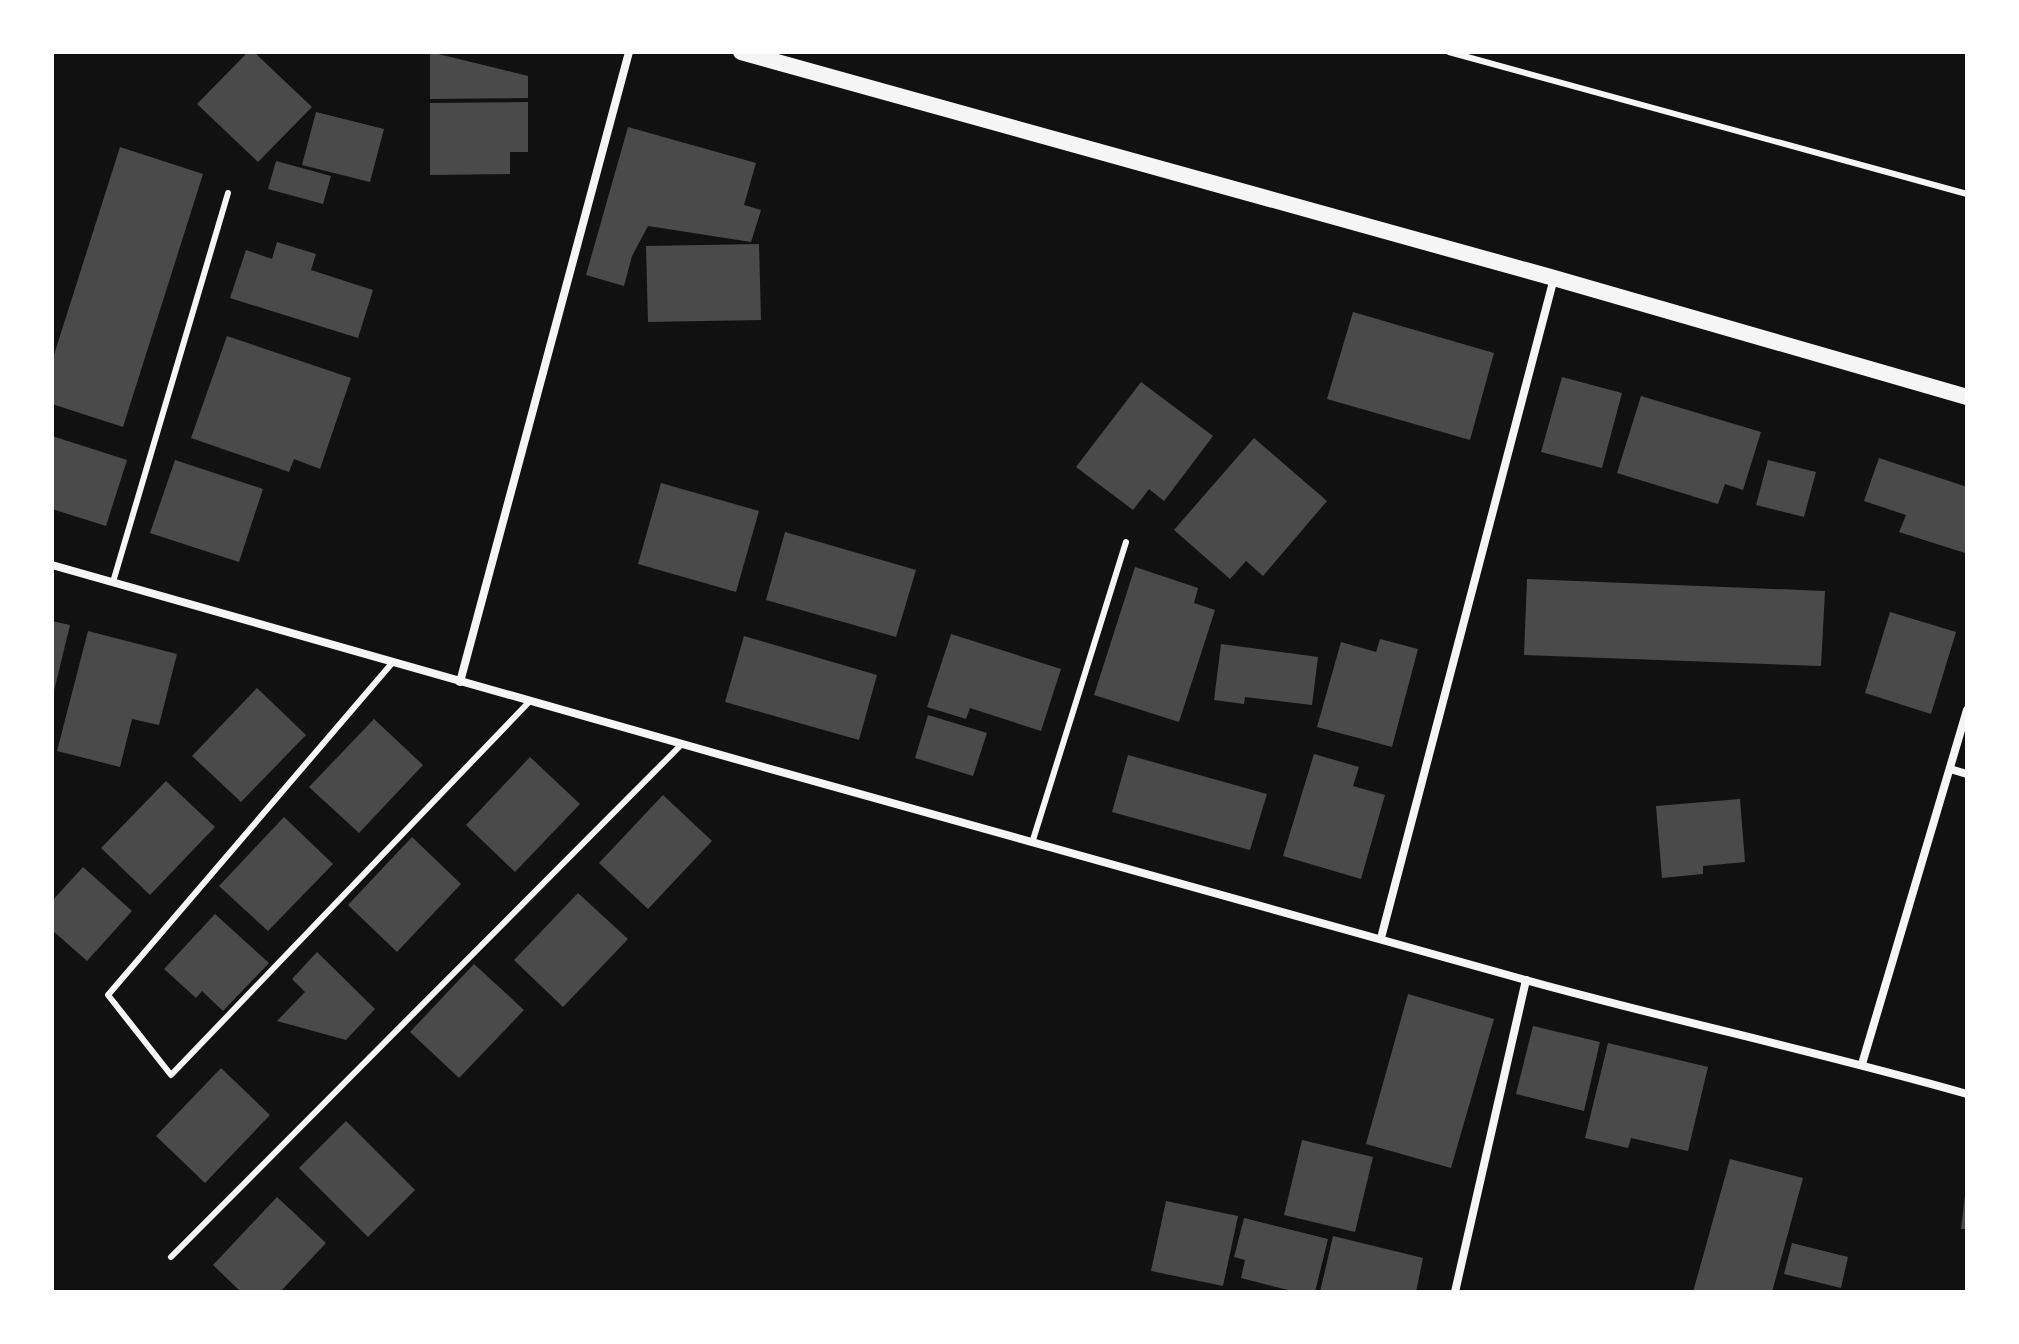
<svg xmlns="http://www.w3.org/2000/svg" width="2019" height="1344" font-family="'Noto Sans',sans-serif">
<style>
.building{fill:#4a4a4a}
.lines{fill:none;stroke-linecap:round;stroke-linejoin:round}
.service{stroke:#f5f5f5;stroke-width:6}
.minor{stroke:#f5f5f5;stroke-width:8}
.secondary{stroke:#f5f5f5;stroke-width:16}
</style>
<rect width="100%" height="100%" fill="#111"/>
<g class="building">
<path d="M 248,52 L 254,52 L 312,107 L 258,162 L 197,104 Z"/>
<path d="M 430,52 L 528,76 L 528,98 L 430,99 Z"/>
<path d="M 528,102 L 528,152 L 510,152 L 510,174 L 430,175 L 430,103 Z"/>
<path d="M 316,112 L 384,129 L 370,182 L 302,165 Z"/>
<path d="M 628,127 L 756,163 L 744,205 L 761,210 L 751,242 L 648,226 L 632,256 L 624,286 L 586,275 Z"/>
<path d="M 120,147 L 203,174 L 123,427 L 52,404 L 52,361 Z"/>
<path d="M 276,161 L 331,176 L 323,204 L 268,189 Z"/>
<path d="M 277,242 L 316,254 L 311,270 L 373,290 L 358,338 L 230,298 L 246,250 L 272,259 Z"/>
<path d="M 759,244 L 761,320 L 648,322 L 646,246 Z"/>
<path d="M 1353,312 L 1494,353 L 1470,440 L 1327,399 Z"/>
<path d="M 227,336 L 351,378 L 320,469 L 294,459 L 289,472 L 191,438 Z"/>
<path d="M 1562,377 L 1622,393 L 1602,468 L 1541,452 Z"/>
<path d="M 1141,382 L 1213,436 L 1164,501 L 1149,489 L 1133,510 L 1076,467 Z"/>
<path d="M 1641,396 L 1761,432 L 1743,490 L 1725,484 L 1718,504 L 1617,473 Z"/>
<path d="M 52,436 L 127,460 L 106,526 L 52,509 Z"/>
<path d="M 1254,438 L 1327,501 L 1263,576 L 1246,561 L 1230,579 L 1174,530 Z"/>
<path d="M 1879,458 L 1967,487 L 1965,553 L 1899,532 L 1906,515 L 1864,501 Z"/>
<path d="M 175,460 L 263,489 L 239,562 L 150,533 Z"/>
<path d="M 1768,460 L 1816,472 L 1804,517 L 1756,505 Z"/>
<path d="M 661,483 L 759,511 L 736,592 L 638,564 Z"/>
<path d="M 785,532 L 916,570 L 896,637 L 766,600 Z"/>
<path d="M 1135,567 L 1198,588 L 1194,603 L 1215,610 L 1179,722 L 1094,695 Z"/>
<path d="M 1527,579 L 1825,591 L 1821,666 L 1524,655 Z"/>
<path d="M 1890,612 L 1956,632 L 1931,714 L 1865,693 Z"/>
<path d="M 52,621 L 70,625 L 53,695 L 52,695 Z"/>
<path d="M 88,631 L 177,654 L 159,725 L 132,719 L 120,767 L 57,751 Z"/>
<path d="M 951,634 L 1061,669 L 1041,731 L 970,708 L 966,719 L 927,707 Z"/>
<path d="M 744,636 L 877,675 L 859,740 L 725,702 Z"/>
<path d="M 1380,639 L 1418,649 L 1392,747 L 1317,727 L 1341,642 L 1376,652 Z"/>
<path d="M 1221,644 L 1318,657 L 1312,705 L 1245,697 L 1244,704 L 1214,700 Z"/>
<path d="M 257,688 L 306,735 L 241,802 L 192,756 Z"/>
<path d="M 928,715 L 987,733 L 973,776 L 915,758 Z"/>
<path d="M 374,719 L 423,765 L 359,833 L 309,787 Z"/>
<path d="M 1314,754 L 1359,767 L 1353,786 L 1385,795 L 1361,879 L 1283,856 Z"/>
<path d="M 1128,755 L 1267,794 L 1250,850 L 1112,812 Z"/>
<path d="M 530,757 L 580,804 L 515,872 L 466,825 Z"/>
<path d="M 166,781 L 215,827 L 150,895 L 101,848 Z"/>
<path d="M 663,795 L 712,841 L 648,909 L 599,863 Z"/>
<path d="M 1740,799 L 1745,862 L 1703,866 L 1703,874 L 1662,878 L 1656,806 Z"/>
<path d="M 284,817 L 333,864 L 268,931 L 219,886 Z"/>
<path d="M 412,837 L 461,884 L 397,952 L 348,905 Z"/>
<path d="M 83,867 L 132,911 L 87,961 L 52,930 L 52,901 Z"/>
<path d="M 578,893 L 628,939 L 563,1007 L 514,960 Z"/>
<path d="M 215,914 L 269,963 L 223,1011 L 202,991 L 196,998 L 164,969 Z"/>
<path d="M 317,952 L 375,1009 L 346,1040 L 277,1021 L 305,992 L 292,979 Z"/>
<path d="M 474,964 L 524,1010 L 459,1078 L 410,1032 Z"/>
<path d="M 1408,994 L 1494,1019 L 1451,1168 L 1366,1144 Z"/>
<path d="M 1533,1026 L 1600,1042 L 1584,1111 L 1516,1094 Z"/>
<path d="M 1608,1043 L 1708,1067 L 1688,1151 L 1631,1138 L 1628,1148 L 1585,1138 Z"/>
<path d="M 221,1068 L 270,1115 L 205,1183 L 156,1136 Z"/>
<path d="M 346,1121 L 415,1190 L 368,1237 L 299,1168 Z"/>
<path d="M 1302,1140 L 1373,1157 L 1355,1232 L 1284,1215 Z"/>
<path d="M 1730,1159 L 1803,1178 L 1772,1292 L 1693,1292 Z"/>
<path d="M 1965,1195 L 1967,1195 L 1967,1229 L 1961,1229 Z"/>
<path d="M 277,1197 L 326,1243 L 280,1292 L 241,1292 L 213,1265 Z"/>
<path d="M 1166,1201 L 1238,1216 L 1223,1286 L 1151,1271 Z"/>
<path d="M 1244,1218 L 1328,1239 L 1315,1292 L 1296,1292 L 1241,1278 L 1245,1260 L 1234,1257 Z"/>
<path d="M 1333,1236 L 1423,1258 L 1416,1292 L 1320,1292 Z"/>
<path d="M 1792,1243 L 1848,1257 L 1841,1288 L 1784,1274 Z"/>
</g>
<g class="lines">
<g class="service">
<path d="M 1449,52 L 1967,194"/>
<path d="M 113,582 L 228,193"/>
<path d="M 393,662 L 108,995 L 171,1075 L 530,701"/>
<path d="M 1032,843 L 1126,542"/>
<path d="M 171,1257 L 682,744"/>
</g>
<g class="minor">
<path d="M 52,565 C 541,705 1032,843 1522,979 C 1670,1020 1820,1052 1967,1094"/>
<path d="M 460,682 L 629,52"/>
<path d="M 1950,769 L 1967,774"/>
<path d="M 1381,938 L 1554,278"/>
<path d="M 1862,1064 L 1967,710"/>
<path d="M 1455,1292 L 1526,980"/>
</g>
<path class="secondary" d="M 741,52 L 1554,278 L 1967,397"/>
</g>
<rect width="2019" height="1344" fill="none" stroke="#ffffff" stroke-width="108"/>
</svg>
